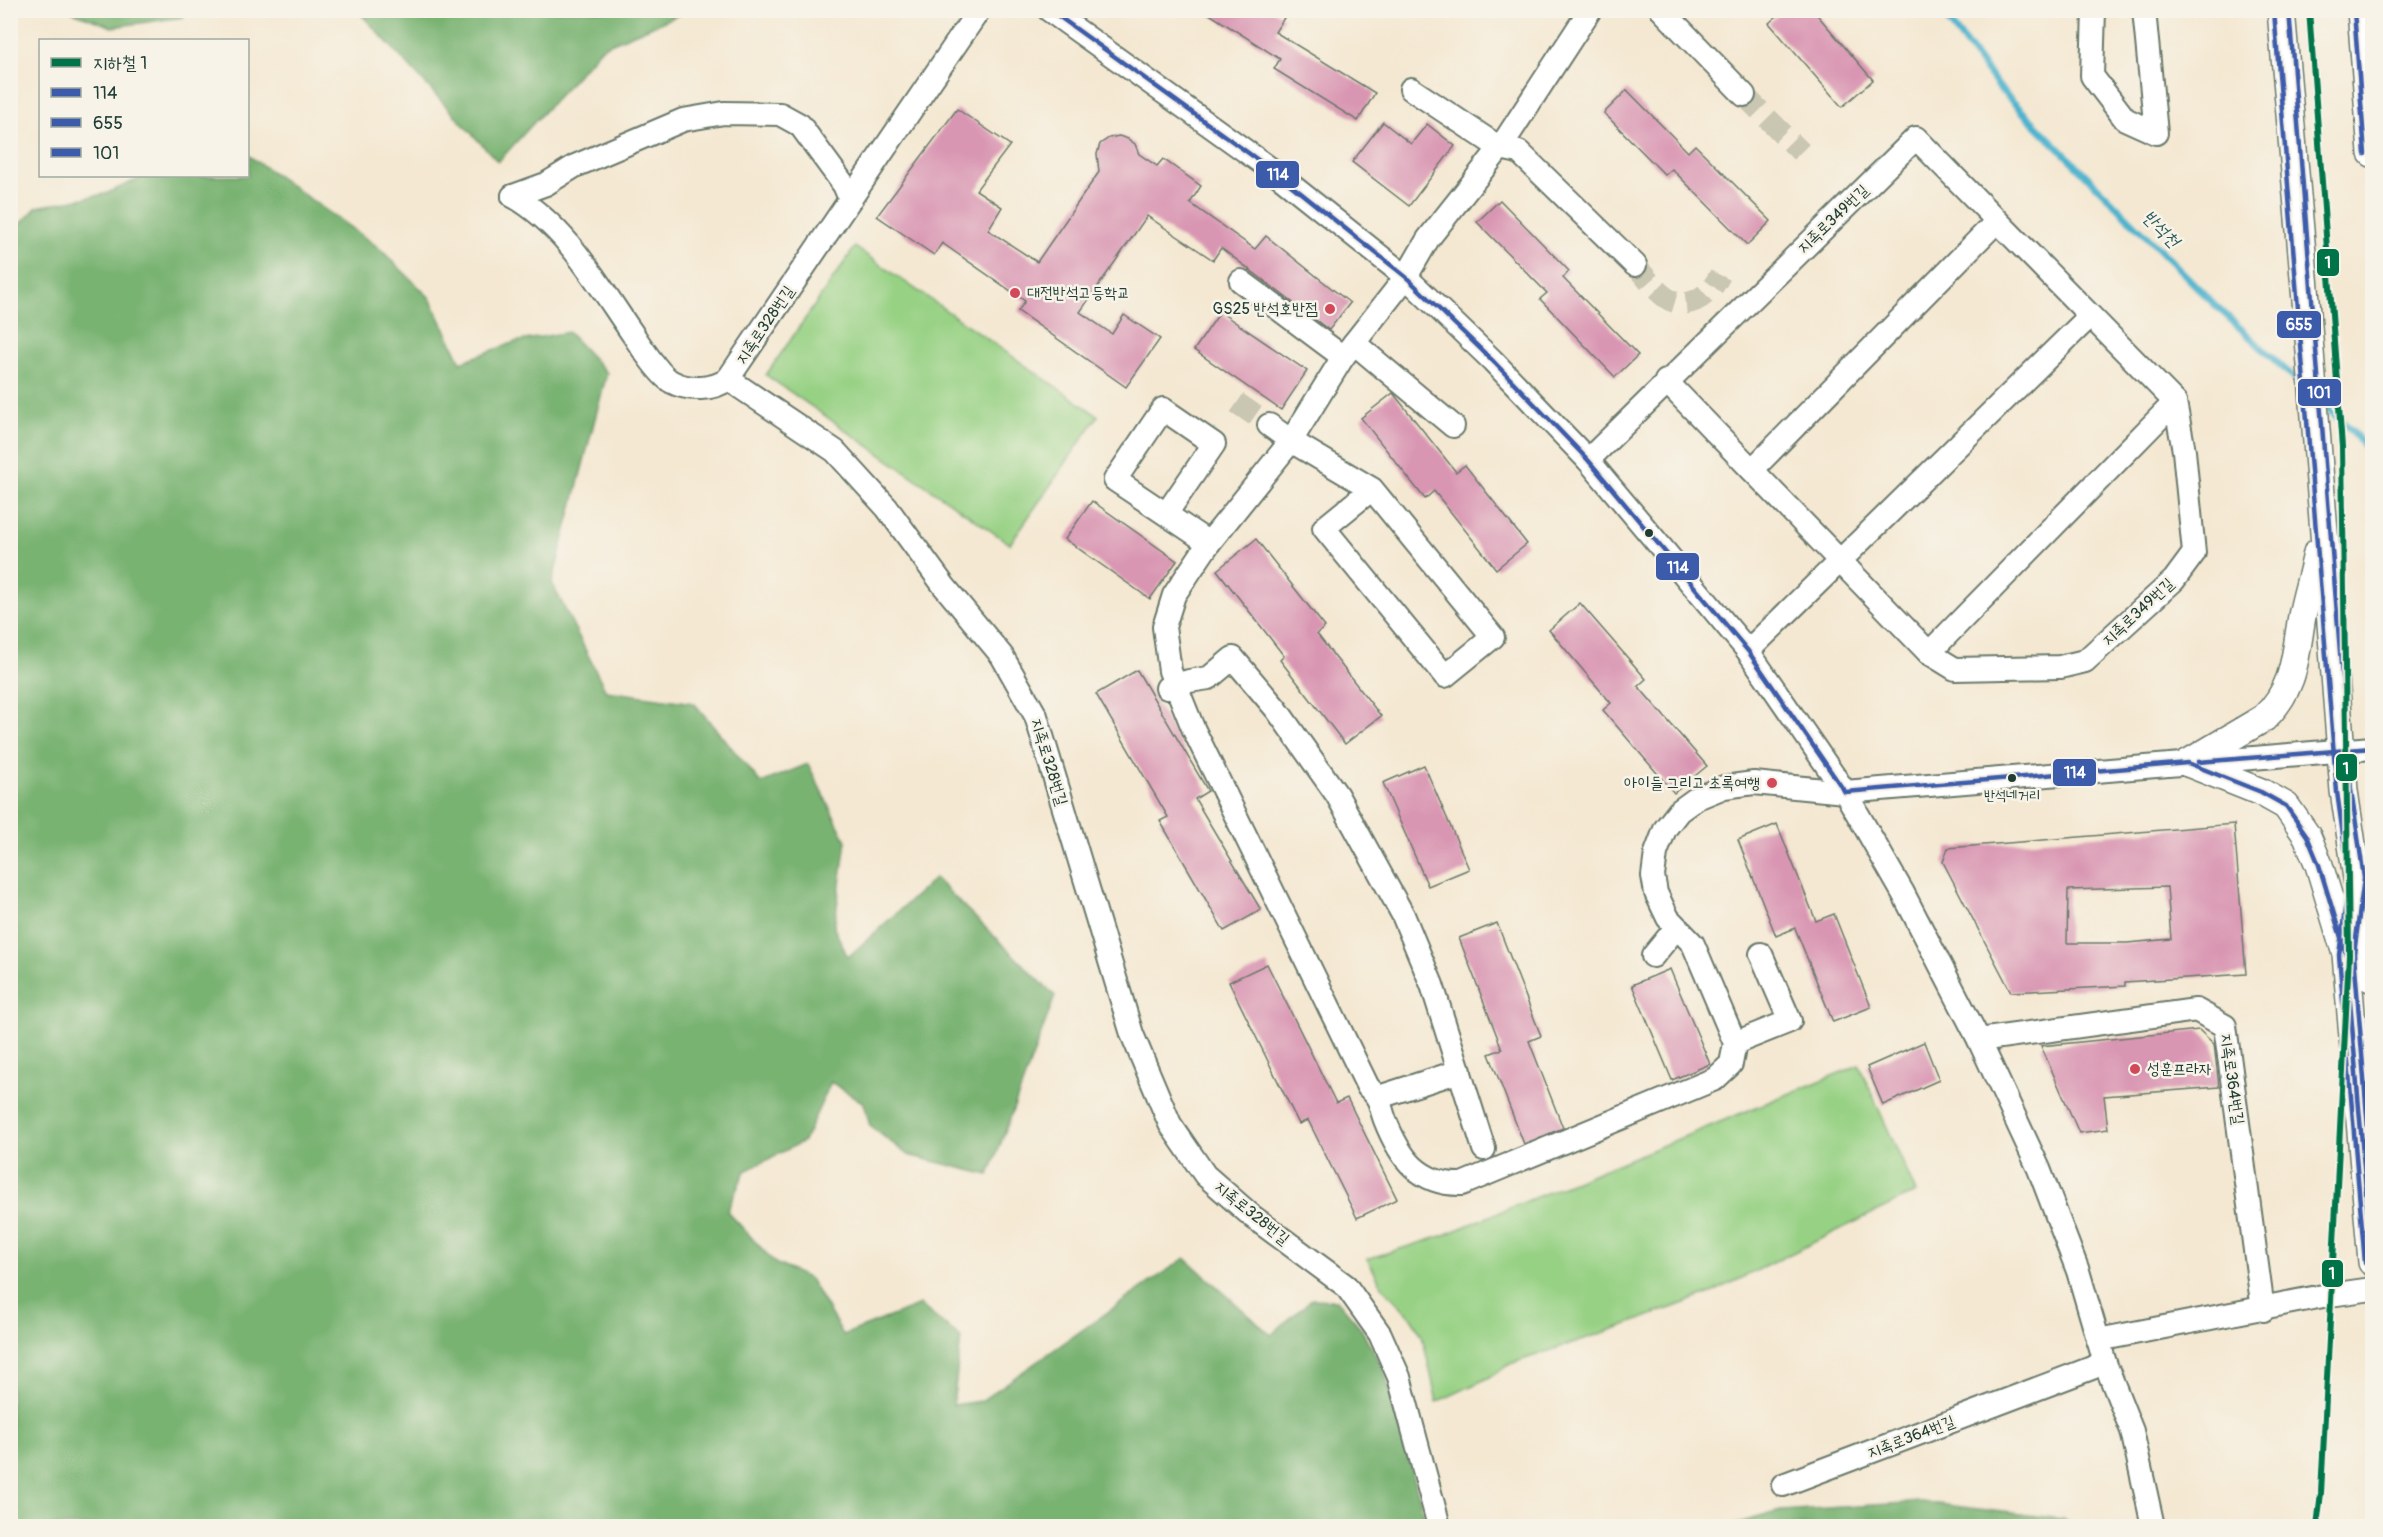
<svg xmlns="http://www.w3.org/2000/svg" width="2383" height="1537" font-family="Pangolin,'Poor Story',sans-serif">
<style>
.green{fill:#97d184;stroke:#5b875c;stroke-width:1.5}
.forest{fill:#79b372;stroke:#4c7853;stroke-width:1.5}
.lines{fill:none;stroke-linecap:round;stroke-linejoin:round}
.stream{stroke:#4eb3cd;stroke-width:7}
.building{fill:#d996b2;fill-rule:evenodd}
.minor-tunnel{stroke:#c9c6b2;stroke-width:22;stroke-dasharray:22 11;stroke-linecap:butt}
.minor-casing{stroke:#6a796b;stroke-width:26}
.major-casing{stroke:#6a796b;stroke-width:30}
.minor{stroke:#fff;stroke-width:22}
.major{stroke:#fff;stroke-width:27}
.bus-1-casing{stroke:#f7f3e8;stroke-width:9}
.bus-2-casing{stroke:#f7f3e8;stroke-width:9}
.bus-3-casing{stroke:#f7f3e8;stroke-width:9}
.bus-1{stroke:#3d5bab;stroke-width:4.5}
.bus-2{stroke:#3d5bab;stroke-width:4.5}
.bus-3{stroke:#3d5bab;stroke-width:4.5}
.metro-1-casing{stroke:#f7f3e8;stroke-width:10}
.metro-1{stroke:#007448;stroke-width:6}
.poi-dot{fill:#d1495b;stroke:#f7f3e8;stroke-width:2}
.bus-dot{fill:#1f3d34;stroke:#f7f3e8;stroke-width:2}
.labels{text-anchor:middle;dominant-baseline:central;stroke-width:5;stroke-linejoin:round;paint-order:stroke}
.bus-label{font-size:14px;fill:#1f3d34;stroke:#f7f3e8}
.street-label{font-size:16px;fill:#1f3d34;stroke:#f7f3e8}
.poi-label{font-size:16px;fill:#1f3d34;stroke:#f7f3e8;text-anchor:start}
.water-label{font-size:18px;font-style:italic;fill:#2b5a5a;stroke:#f7f3e8}
.line-badge{stroke:#f7f3e8;stroke-width:2}
.badge-label{font-size:16px;text-anchor:middle;font-weight:bold;fill:#fff}
</style>
<rect width="100%" height="100%" fill="#f7f3e8"/>
<filter id="ink" filterUnits="userSpaceOnUse"><feTurbulence type="fractalNoise" baseFrequency=".0167" numOctaves="2"/><feDisplacementMap in="SourceGraphic" scale="12" xChannelSelector="R" yChannelSelector="G"/><feConvolveMatrix kernelMatrix="1 2 1 2 8 2 1 2 1" color-interpolation-filters="sRGB"/></filter>
<filter id="wash" filterUnits="userSpaceOnUse"><feTurbulence type="fractalNoise" baseFrequency=".008" numOctaves="4" result="noise"/><feDisplacementMap in="SourceGraphic" scale="24" xChannelSelector="R" yChannelSelector="G"/><feGaussianBlur stdDeviation="1.35" result="paint"/><feColorMatrix in="noise" values="0 0 0 0 0 0 0 0 0 0 0 0 0 0 0 0 0 1.4 0 .05"/><feComposite in="paint" operator="in"/></filter>
<g filter="url(#wash)">
<rect width="100%" height="100%" fill="#f4e8d2"/>
<g class="green">
<path d="M 855,247 L 1098,416 L 1010,544 L 766,375 Z"/>
<path d="M 1859,1065 L 1916,1192 L 1711,1293 L 1620,1327 L 1510,1364 L 1490,1377 L 1437,1402 L 1422,1335 L 1410,1316 L 1384,1289 L 1367,1259 L 1439,1237 Z"/>
</g>
<g class="forest">
<path d="M 70,11 L 187,10 L 187,11 L 183,17 L 112,27 Z"/>
<path d="M 358,11 L 688,11 L 603,47 L 498,162 Z"/>
<path d="M 248,155 L 378,247 L 430,298 L 461,362 L 515,342 L 568,332 L 607,373 L 552,583 L 606,691 L 694,703 L 761,783 L 808,764 L 846,841 L 834,928 L 848,957 L 935,878 L 1055,996 L 989,1175 L 908,1155 L 870,1126 L 864,1103 L 831,1082 L 804,1141 L 745,1171 L 727,1211 L 775,1263 L 810,1279 L 843,1335 L 920,1305 L 961,1338 L 953,1405 L 981,1401 L 1185,1258 L 1271,1335 L 1312,1299 L 1337,1300 L 1360,1327 L 1384,1370 L 1427,1526 L 11,1526 L 10,235 L 37,207 L 105,194 L 145,176 L 248,176 Z"/>
<path d="M 1921,1502 L 2062,1519 L 2073,1526 L 1728,1526 L 1781,1511 Z"/>
</g>
<g class="lines">
<g class="stream">
<path d="M 1940,10 L 2002,91 L 2214,304 L 2305,388"/>
<path d="M 2322,403 L 2352,431 L 2372,456"/>
</g>
</g>
<g id="blocks">
<g class="building">
<path d="M 1203,10 L 1273,10 L 1284,18 L 1275,32 L 1375,93 L 1358,121 L 1274,69 L 1280,59 Z"/>
<path d="M 1784,10 L 1813,10 L 1873,80 L 1842,107 L 1769,23 Z"/>
<path d="M 1627,90 L 1688,152 L 1695,145 L 1771,221 L 1747,245 L 1672,169 L 1665,175 L 1604,113 Z"/>
<path d="M 957,109 L 1010,145 L 976,190 L 1002,207 L 988,230 L 1037,262 L 1099,172 L 1097,154 L 1100,144 L 1109,138 L 1119,136 L 1128,139 L 1135,144 L 1139,154 L 1157,166 L 1163,159 L 1201,186 L 1190,203 L 1255,249 L 1266,236 L 1350,303 L 1329,330 L 1221,248 L 1213,260 L 1147,216 L 1080,312 L 1112,334 L 1124,315 L 1160,339 L 1126,387 L 1018,311 L 1025,301 L 942,243 L 934,255 L 877,216 Z"/>
<path d="M 1383,122 L 1411,144 L 1427,124 L 1455,146 L 1409,206 L 1352,162 Z"/>
<path d="M 1500,200 L 1569,271 L 1563,278 L 1638,355 L 1615,377 L 1540,299 L 1547,293 L 1477,222 Z"/>
<path d="M 1220,312 L 1307,371 L 1281,410 L 1194,350 Z"/>
<path d="M 1393,393 L 1456,472 L 1465,465 L 1527,544 L 1496,569 L 1434,491 L 1425,499 L 1361,418 Z"/>
<path d="M 1092,501 L 1177,561 L 1150,599 L 1065,539 Z"/>
<path d="M 1256,539 L 1325,627 L 1317,634 L 1381,716 L 1345,744 L 1280,660 L 1284,656 L 1217,570 Z"/>
<path d="M 1580,603 L 1646,679 L 1638,686 L 1707,766 L 1674,793 L 1603,710 L 1611,703 L 1549,630 Z"/>
<path d="M 1137,670 L 1208,791 L 1195,799 L 1261,910 L 1224,931 L 1160,821 L 1168,817 L 1096,694 Z"/>
<path d="M 1424,765 L 1469,869 L 1428,886 L 1383,783 Z"/>
<path d="M 1777,824 L 1816,921 L 1834,914 L 1871,1007 L 1833,1022 L 1795,928 L 1776,936 L 1738,840 Z"/>
<path d="M 2234,824 L 2246,974 L 2125,982 L 2125,986 L 2011,992 L 1943,862 L 1948,848 ZM 2167,887 L 2171,939 L 2127,943 L 2067,943 L 2068,890 Z"/>
<path d="M 1497,923 L 1541,1036 L 1529,1041 L 1563,1128 L 1524,1144 L 1489,1054 L 1502,1049 L 1459,938 Z"/>
<path d="M 1267,964 L 1336,1103 L 1347,1098 L 1397,1199 L 1357,1218 L 1308,1120 L 1299,1124 L 1229,982 Z"/>
<path d="M 1670,969 L 1710,1064 L 1672,1080 L 1632,985 Z"/>
<path d="M 2199,1030 L 2214,1044 L 2219,1087 L 2104,1096 L 2108,1129 L 2079,1133 L 2041,1046 Z"/>
<path d="M 1924,1042 L 1939,1080 L 1883,1105 L 1867,1067 Z"/>
</g>
</g>
</g>
<g filter="url(#ink)">
<use href="#blocks" fill-opacity="0" stroke="#6a796b" stroke-width="1.5"/>
<g class="lines">
<g class="minor-tunnel">
<path d="M 1744,95 L 1801,152"/>
<path d="M 1635,265 C 1645,276 1654,289 1665,297 C 1687,313 1710,296 1720,275"/>
<path d="M 1237,403 L 1269,425"/>
</g>
<defs>
<g id="minor">
<path d="M 979,10 L 728,379 L 835,451 L 887,508 L 944,586 L 1002,656 L 1036,716 L 1132,1034 L 1170,1124 L 1205,1175 L 1253,1217 L 1346,1286 L 1380,1334 L 1399,1377 L 1439,1526"/>
<path d="M 1049,10 L 1272,170 L 1406,277 L 1492,360 L 1588,460 L 1748,651 L 1845,792 L 1903,893 L 1979,1040 L 2039,1169 L 2078,1271 L 2105,1363 L 2132,1431 L 2153,1526"/>
<path d="M 1590,10 L 1500,148 L 1428,239 L 1406,277 L 1343,357 L 1291,441 L 1209,543 L 1174,595 L 1164,627 L 1170,671 L 1193,728 L 1368,1087 C 1382,1100 1379,1104 1385,1120 C 1400,1158 1419,1185 1462,1184 L 1715,1079 L 1731,1064 L 1735,1043 L 1693,944 L 1668,918 L 1656,893 L 1653,876 L 1656,853 L 1665,829 L 1679,811 L 1697,798 L 1724,787 L 1754,783 L 1845,792 L 2372,748"/>
<path d="M 1662,10 L 1744,95"/>
<path d="M 2094,10 L 2092,76 L 2125,119 L 2156,133 L 2144,10"/>
<path d="M 1411,89 L 1500,148 L 1519,152 L 1635,265"/>
<path d="M 513,196 L 546,184 L 575,166 L 683,120 L 724,113 L 780,114 L 800,125 L 844,185 L 850,199"/>
<path d="M 513,196 C 566,226 598,284 632,333 C 640,345 660,376 672,382 C 689,391 714,390 728,379"/>
<path d="M 1241,281 L 1343,357"/>
<path d="M 1354,343 L 1453,426"/>
<path d="M 1269,425 L 1291,441 L 1372,489 L 1493,637 L 1445,676 L 1324,528 L 1372,489"/>
<path d="M 1588,460 L 1916,138 L 2175,402 L 2184,451 L 2194,553 L 2174,580 L 2085,661 L 2060,667 L 1955,669 L 1929,653 L 1666,381"/>
<path d="M 1752,470 L 1997,221"/>
<path d="M 1166,514 L 1214,444 L 1163,409 L 1115,480 L 1209,543"/>
<path d="M 1748,651 L 2090,316"/>
<path d="M 1929,653 L 2175,402"/>
<path d="M 1167,688 L 1189,681 L 1209,678 L 1233,658 L 1277,710 L 1337,795 L 1403,915 L 1432,985 L 1484,1149"/>
<path d="M 1653,956 L 1676,928"/>
<path d="M 1979,1040 L 2196,1010 L 2225,1026 L 2263,1310"/>
<path d="M 1735,1043 L 1790,1021 L 1761,954"/>
<path d="M 1379,1097 L 1460,1071"/>
<path d="M 2098,1340 L 2323,1296 L 2372,1289"/>
<path d="M 1783,1485 L 2105,1363"/>
</g>
<g id="major">
<path d="M 2281,10 L 2306,300 L 2344,791 L 2372,979"/>
<path d="M 2361,10 L 2372,153"/>
<path d="M 2188,763 L 2261,792 L 2286,806 L 2307,836 L 2319,865 L 2346,954 L 2372,1262"/>
<path d="M 2188,763 L 2264,718 C 2296,687 2295,656 2302,616 C 2306,595 2313,574 2317,553"/>
</g>
</defs>
<use href="#minor" class="minor-casing"/>
<use href="#major" class="major-casing"/>
<use href="#minor" class="minor"/>
<use href="#major" class="major"/>
<defs>
<g id="bus-1">
<path d="M 1050,10 L 1272,170 L 1406,277 L 1492,360 L 1588,460 L 1748,651 L 1845,792"/>
<path d="M 2198,762 L 2372,748"/>
<path d="M 1845,792 L 2188,763 L 2261,792 L 2286,806 L 2307,836 L 2319,865 L 2346,954 L 2372,1262"/>
</g>
<g id="bus-2">
<path d="M 2274,11 L 2337,792 L 2349,878 L 2339,955 L 2365,1263"/>
<path d="M 2354,11 L 2365,154"/>
</g>
<g id="bus-3">
<path d="M 2289,10 L 2351,790 L 2364,878 L 2354,954 L 2372,1179"/>
<path d="M 2369,10 L 2372,62"/>
</g>
</defs>
<use href="#bus-1" class="bus-1-casing"/>
<use href="#bus-2" class="bus-2-casing"/>
<use href="#bus-3" class="bus-3-casing"/>
<use href="#bus-1" class="bus-1"/>
<use href="#bus-2" class="bus-2"/>
<use href="#bus-3" class="bus-3"/>
<defs>
<path id="metro-1" d="M 2309,10 L 2342,447 L 2349,955 L 2321,1493 L 2317,1526"/>
</defs>
<use href="#metro-1" class="metro-1-casing"/>
<use href="#metro-1" class="metro-1"/>
</g>
</g>
<g class="poi-dot">
<circle cx="1015" cy="293" r="6"/>
<circle cx="1330" cy="309" r="6"/>
<circle cx="1772" cy="783" r="6"/>
<circle cx="2135" cy="1069" r="6"/>
</g>
<g class="bus-dot">
<circle cx="1649" cy="533" r="5"/>
<circle cx="2012" cy="778" r="5"/>
</g>
<g class="labels">
<g class="bus-label">
<text x="2012" y="795">반석네거리</text>
</g>
<g class="street-label">
<text transform="translate(1833 219) rotate(-44)">지족로349번길</text>
<text transform="translate(765 325) rotate(-56)">지족로328번길</text>
<text transform="translate(2138 612) rotate(-43)">지족로349번길</text>
<text transform="translate(1049 762) rotate(73)">지족로328번길</text>
<text transform="translate(2232 1079) rotate(82)">지족로364번길</text>
<text transform="translate(1252 1213) rotate(39)">지족로328번길</text>
<text transform="translate(1911 1437) rotate(-21)">지족로364번길</text>
</g>
<g class="poi-label">
<text x="1027" y="293">대전반석고등학교</text>
<text x="1318" y="309" text-anchor="end">GS25 반석호반점</text>
<text x="1760" y="783" text-anchor="end">아이들 그리고 초록여행</text>
<text x="2147" y="1069">성훈프라자</text>
</g>
<g class="water-label">
<text transform="translate(2161 229) rotate(45)">반석천</text>
</g>
</g>
<g class="line-badge">
<rect x="1255" y="160" width="45" height="29" rx="6" fill="#3d5bab"/>
<rect x="2316" y="248" width="24" height="29" rx="6" fill="#007448"/>
<rect x="2276" y="310" width="46" height="29" rx="6" fill="#3d5bab"/>
<rect x="2297" y="378" width="45" height="29" rx="6" fill="#3d5bab"/>
<rect x="1655" y="552" width="45" height="29" rx="6" fill="#3d5bab"/>
<rect x="2335" y="753" width="23" height="29" rx="6" fill="#007448"/>
<rect x="2052" y="758" width="45" height="29" rx="6" fill="#3d5bab"/>
<rect x="2321" y="1259" width="23" height="29" rx="6" fill="#007448"/>
</g>
<g class="badge-label">
<text x="1278" y="180">114</text>
<text x="2328" y="268">1</text>
<text x="2299" y="330">655</text>
<text x="2319" y="398">101</text>
<text x="1678" y="573">114</text>
<text x="2346" y="774">1</text>
<text x="2075" y="778">114</text>
<text x="2332" y="1279">1</text>
</g>
<rect width="2383" height="1537" fill="none" stroke="#f7f3e8" stroke-width="36"/>
<rect x="39" y="39" width="210" height="138" fill="#f7f3e8" stroke="#a1aaa0" stroke-width="1.5"/>
<rect x="51" y="58" width="30" height="9" fill="#007448" stroke="#a1aaa0" stroke-width="1.5"/>
<text x="93" y="69" font-size="18" fill="#1f3d34">지하철 1</text>
<rect x="51" y="88" width="30" height="9" fill="#3d5bab" stroke="#a1aaa0" stroke-width="1.5"/>
<text x="93" y="99" font-size="18" fill="#1f3d34">114</text>
<rect x="51" y="118" width="30" height="9" fill="#3d5bab" stroke="#a1aaa0" stroke-width="1.5"/>
<text x="93" y="129" font-size="18" fill="#1f3d34">655</text>
<rect x="51" y="148" width="30" height="9" fill="#3d5bab" stroke="#a1aaa0" stroke-width="1.5"/>
<text x="93" y="159" font-size="18" fill="#1f3d34">101</text>
</svg>
